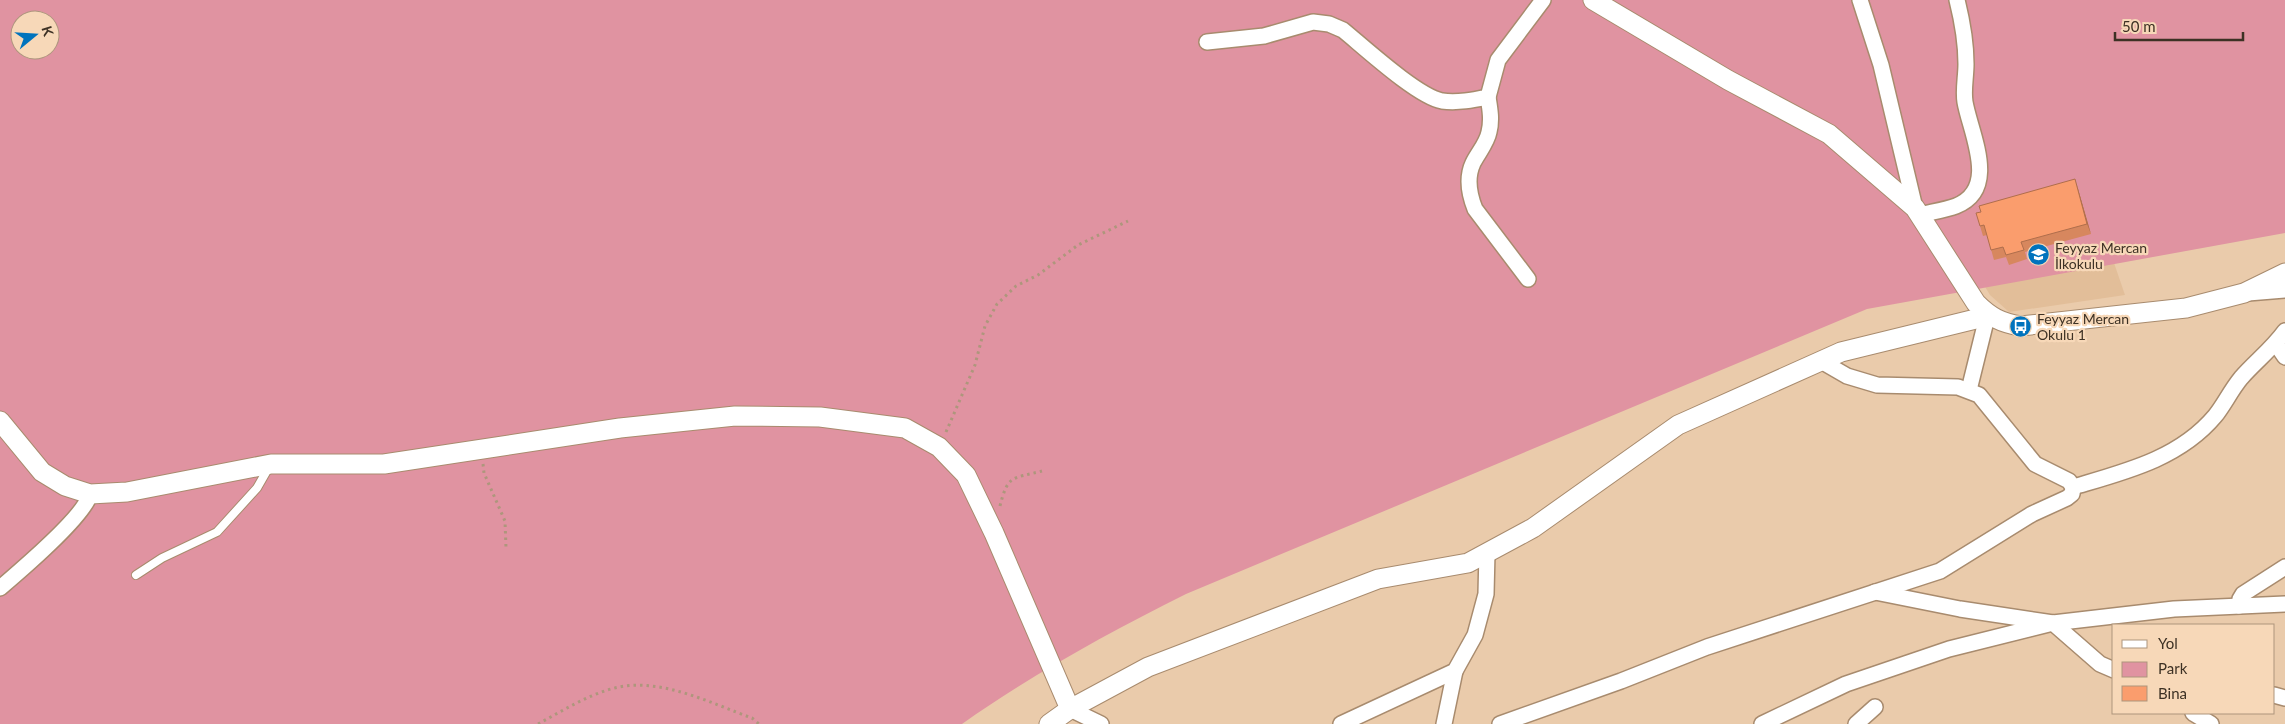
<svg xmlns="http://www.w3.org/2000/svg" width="2285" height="724" font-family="Lato,sans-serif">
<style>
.built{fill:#e2be99}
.green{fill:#e093a1;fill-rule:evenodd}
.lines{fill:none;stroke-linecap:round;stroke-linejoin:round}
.service-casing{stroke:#a88b6e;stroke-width:10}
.minor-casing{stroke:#a88b6e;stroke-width:18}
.tertiary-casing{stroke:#a88b6e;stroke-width:21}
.path{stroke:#ae967c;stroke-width:3;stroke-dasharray:2.5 4;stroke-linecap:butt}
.service{stroke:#fff;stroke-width:8}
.minor{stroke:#fff;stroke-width:15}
.tertiary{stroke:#fff;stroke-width:19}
.wall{fill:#d7875e}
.shaded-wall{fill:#af6e4c}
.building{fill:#fa9d6d;stroke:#af6e4c}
.labels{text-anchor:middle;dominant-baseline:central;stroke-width:4.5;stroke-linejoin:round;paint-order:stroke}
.poi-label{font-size:14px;fill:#3d3124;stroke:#f7d8b8;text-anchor:start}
</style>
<rect width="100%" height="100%" fill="#eacbab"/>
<path class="built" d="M 2084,175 L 2125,295 L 2009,312 L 1990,295 L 1942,215 Z"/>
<path class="green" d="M 0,0 L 2285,0 L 2285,233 L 1867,309 L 1186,594 C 1108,633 1033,674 962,724 L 0,724 ZM 20,20 L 50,20 L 50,50 L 20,50 Z"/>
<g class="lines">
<defs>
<path id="service" d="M 136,575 L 162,558 L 217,532 L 257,488 L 269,467"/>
<g id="minor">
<path d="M 1860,0 L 1881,65 L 1915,208"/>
<path d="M 1207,42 L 1264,36 L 1313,22 L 1329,24 L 1343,30 C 1365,48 1417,96 1442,101 C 1458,103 1473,100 1488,97 L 1498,60 L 1543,0"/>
<path d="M 1488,97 C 1490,109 1492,120 1489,132 C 1487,143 1478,153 1473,163 C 1466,178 1469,194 1475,209 L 1528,279"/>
<path d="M 1919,215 C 1931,212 1945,210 1956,206 C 2000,189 1970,132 1965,102 C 1963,90 1966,77 1966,64 C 1966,43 1962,20 1957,0"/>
<path d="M 2248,293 L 2285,290"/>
<path d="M 2276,344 L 2285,357"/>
<path d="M 1969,390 L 1987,317"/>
<path d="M 2073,487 C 2124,472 2179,459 2215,416 C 2224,405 2231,390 2241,378 C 2255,362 2272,349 2285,331"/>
<path d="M 0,588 C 20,571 85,516 90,494"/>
<path d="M 1875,592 L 1960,609 L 2053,623 L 2174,609 L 2285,604"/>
<path d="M 2239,606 L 2240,599 L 2243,594 L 2285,567"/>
<path d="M 2274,695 L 2285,698"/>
<path d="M 1070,709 L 1101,724"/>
<path d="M 2193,713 L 2211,724"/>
<path d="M 1341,724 L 1455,671 L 1475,635 L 1486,594 L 1487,552"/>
<path d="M 1444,724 L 1455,671"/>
<path d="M 1500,724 L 1621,681 L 1707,647 L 1940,571 L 2032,514 L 2067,498 L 2072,494 L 2073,487 L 2069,481 L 2035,464 L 1979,395 L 1958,387 L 1877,385 L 1847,376 L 1821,361"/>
<path d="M 1762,724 L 1846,684 L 1949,649 L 2053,623 L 2100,664 L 2114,670"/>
<path d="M 1856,724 L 1875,707"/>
</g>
<g id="tertiary">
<path d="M 1593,0 L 1728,80 L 1829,134 L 1915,208 L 1976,303 C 1990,317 2001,323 2021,326 L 2186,308 L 2244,293 L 2285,273"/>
<path d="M 0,421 L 42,472 L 65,486 L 90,494 L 127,492 L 271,464 L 384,464 L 620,428 L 735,416 L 820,417 L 905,428 L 939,447 L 966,475 L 994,533 L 1070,709"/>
<path d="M 1049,724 L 1070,709 L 1148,667 L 1378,579 L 1468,563 L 1533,528 L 1678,425 L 1841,352 L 1988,316"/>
</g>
</defs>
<use href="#service" class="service-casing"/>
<use href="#minor" class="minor-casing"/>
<use href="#tertiary" class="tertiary-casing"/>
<g class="path">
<path d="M 946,432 L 975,365 L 985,326 L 997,304 L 1016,286 L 1038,275 L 1078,245 L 1128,221"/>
<path d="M 483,464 L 484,473 L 505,521 L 506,548"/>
<path d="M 1000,506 C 1008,474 1012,479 1042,471"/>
<path d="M 538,724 C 562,711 586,696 611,689 C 657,675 710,703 752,718 L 759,724"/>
</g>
<use href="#service" class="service"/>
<use href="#minor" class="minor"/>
<use href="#tertiary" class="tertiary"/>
</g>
<path class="wall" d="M 2078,189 L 2091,234 L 2025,252 L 2027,259 L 2009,265 L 2006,257 L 1994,260 L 1987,235 L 1983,236 L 1980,226 Z"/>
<path class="shaded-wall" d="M 2075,179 L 2078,189 L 2091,234 L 2087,224 Z"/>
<path class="building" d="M 2075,179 L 2087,224 L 2021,242 L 2024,250 L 2006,255 L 2003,247 L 1991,250 L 1984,225 L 1980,226 L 1976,213 L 1981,212 L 1979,206 Z"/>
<defs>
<symbol id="school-disc" viewBox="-11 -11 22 22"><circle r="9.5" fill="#0073bd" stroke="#f7d8b8"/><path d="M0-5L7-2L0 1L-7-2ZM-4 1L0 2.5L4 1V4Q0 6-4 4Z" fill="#fff"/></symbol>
<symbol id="bus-disc" viewBox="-11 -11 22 22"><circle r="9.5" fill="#0073bd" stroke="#f7d8b8"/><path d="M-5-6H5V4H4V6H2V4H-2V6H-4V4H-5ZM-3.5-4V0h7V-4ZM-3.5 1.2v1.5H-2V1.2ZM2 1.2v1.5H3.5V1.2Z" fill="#fff"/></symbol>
</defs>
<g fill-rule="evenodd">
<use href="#school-disc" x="2026" y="242" width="25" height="25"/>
<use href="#bus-disc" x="2008" y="314" width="25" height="25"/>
</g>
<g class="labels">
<g class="poi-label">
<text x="2055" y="247">Feyyaz Mercan<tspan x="2055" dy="16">İlkokulu</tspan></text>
<text x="2037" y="318">Feyyaz Mercan<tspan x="2037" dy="16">Okulu 1</tspan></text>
</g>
</g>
<rect x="2112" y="624" width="162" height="90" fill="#f7d8b8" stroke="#ad957d"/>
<rect x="2122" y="640" width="25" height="8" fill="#ffffff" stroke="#ad957d"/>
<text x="2158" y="649" font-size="15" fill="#3d3124">Yol</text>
<rect x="2122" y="662" width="25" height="15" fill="#e093a1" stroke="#ad957d"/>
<text x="2158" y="674" font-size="15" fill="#3d3124">Park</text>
<rect x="2122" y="686" width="25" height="15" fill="#fa9d6d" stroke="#ad957d"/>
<text x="2158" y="699" font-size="15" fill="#3d3124">Bina</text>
<g transform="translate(35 35) rotate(72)"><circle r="24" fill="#f7d8b8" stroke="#ad957d"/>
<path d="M0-4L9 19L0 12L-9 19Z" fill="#0073bd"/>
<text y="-8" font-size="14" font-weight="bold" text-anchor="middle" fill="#3d3124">K</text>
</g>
<path d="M2115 32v8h128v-8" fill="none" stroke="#3d3124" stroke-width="2.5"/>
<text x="2122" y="32" font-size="15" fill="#3d3124" stroke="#f7d8b8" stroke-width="4" paint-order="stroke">50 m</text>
</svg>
